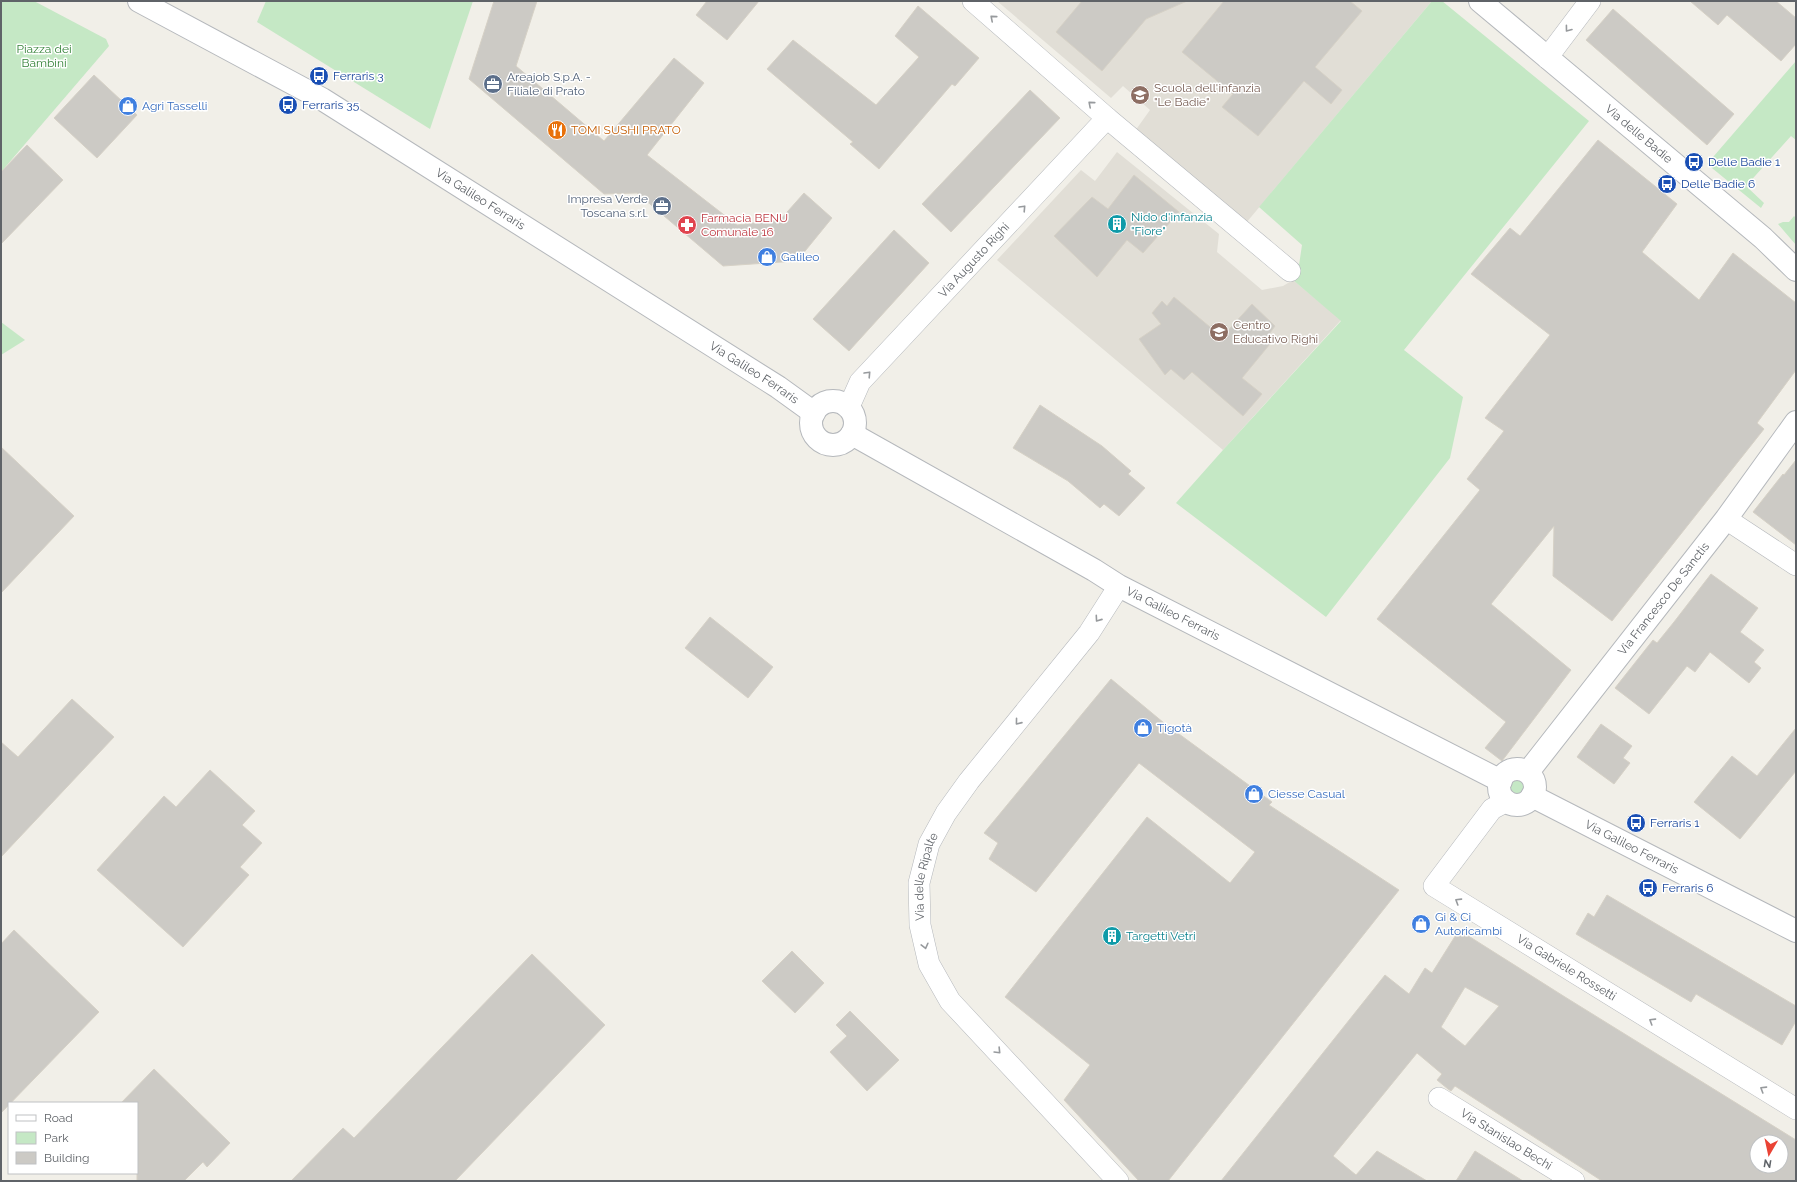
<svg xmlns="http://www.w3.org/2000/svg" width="1797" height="1182" font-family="Raleway,sans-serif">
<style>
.education{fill:#e1ded6}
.green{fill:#c5e8c5}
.building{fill:#cccac5;stroke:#d6d1c6;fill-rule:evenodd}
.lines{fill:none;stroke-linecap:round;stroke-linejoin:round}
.minor-casing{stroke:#b5b8bc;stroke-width:22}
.tertiary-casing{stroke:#b5b8bc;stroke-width:24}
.minor{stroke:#fff;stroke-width:21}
.tertiary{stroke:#fff;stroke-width:22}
.oneway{stroke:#979a9d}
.labels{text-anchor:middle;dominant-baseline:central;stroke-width:3;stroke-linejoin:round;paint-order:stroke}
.park-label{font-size:12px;fill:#348238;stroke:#fff}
.transit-label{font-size:12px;fill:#164399;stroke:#fff;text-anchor:start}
.service-label{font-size:12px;fill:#4e5e75;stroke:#fff;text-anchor:start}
.education-label{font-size:12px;fill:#785e54;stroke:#fff;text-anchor:start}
.shop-label{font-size:12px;fill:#366cbe;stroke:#fff;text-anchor:start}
.food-label{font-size:12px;fill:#c56008;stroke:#fff;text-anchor:start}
.street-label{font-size:12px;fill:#5f6368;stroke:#fff}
.culture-label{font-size:12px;fill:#0d838f;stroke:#fff;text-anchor:start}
.health-label{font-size:12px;fill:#be3a42;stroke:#fff;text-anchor:start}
</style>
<rect width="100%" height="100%" fill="#f1efe8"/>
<g class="education">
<path d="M 997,1 L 1432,1 L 1246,223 L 1135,131 L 1150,110 L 1123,86 L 1111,98 Z"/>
<path d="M 1117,152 L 1219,234 L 1217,252 L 1262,290 L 1283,286 L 1293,280 L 1341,320 L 1223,450 L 997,260 L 1081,170 L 1095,181 Z"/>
</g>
<g class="green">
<path d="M 1,1 L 34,1 L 106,39 L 109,46 L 1,172 Z"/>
<path d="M 266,1 L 473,1 L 430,129 L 257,22 Z"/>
<path d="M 1432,1 L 1442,1 L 1589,121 L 1404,350 L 1463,397 L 1450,458 L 1326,617 L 1176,503 L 1223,450 L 1341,321 L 1293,280 L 1298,272 L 1302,245 L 1259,207 Z"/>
<path d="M 1796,61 L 1796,140 L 1791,136 L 1746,186 L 1764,203 L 1761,208 L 1707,164 Z"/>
<path d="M 1794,216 L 1796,218 L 1796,245 L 1778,224 L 1783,222 L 1789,222 Z"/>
<path d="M 1,322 L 25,340 L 1,355 Z"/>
<circle cx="1518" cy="787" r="13"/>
</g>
<g class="building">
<path d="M 494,1 L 537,1 L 516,66 L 604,141 L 674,58 L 704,83 L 647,155 L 737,225 L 780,220 L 804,193 L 832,218 L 797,261 L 723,266 L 637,193 L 604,194 L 469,79 Z"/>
<path d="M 707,1 L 759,1 L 727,40 L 696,15 Z"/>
<path d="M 1082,1 L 1187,1 L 1146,19 L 1102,71 L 1056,32 Z"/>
<path d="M 1224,1 L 1350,1 L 1362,11 L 1315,67 L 1342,90 L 1331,104 L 1304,81 L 1258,136 L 1222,107 L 1233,94 L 1182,52 Z"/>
<path d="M 1690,1 L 1776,1 L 1796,18 L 1796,44 L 1781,61 L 1727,15 L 1718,25 Z"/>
<path d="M 918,6 L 979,58 L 955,86 L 952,84 L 879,169 L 850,144 L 853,142 L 767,69 L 793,40 L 876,105 L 919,57 L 895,36 Z"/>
<path d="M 1613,9 L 1734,114 L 1707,145 L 1586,40 Z"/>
<path d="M 94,75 L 137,115 L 97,158 L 54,118 Z"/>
<path d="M 1030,90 L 1060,118 L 951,232 L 922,204 Z"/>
<path d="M 1598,140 L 1677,204 L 1642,252 L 1699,300 L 1733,253 L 1796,303 L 1796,370 L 1757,423 L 1764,429 L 1612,621 L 1553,576 L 1554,526 L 1491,604 L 1571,670 L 1502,761 L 1485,748 L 1506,722 L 1377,619 L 1480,490 L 1467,479 L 1504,431 L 1485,418 L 1550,335 L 1471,274 L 1510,228 L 1520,236 Z"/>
<path d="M 27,145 L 63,180 L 1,244 L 1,172 Z"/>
<path d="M 1134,175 L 1179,212 L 1143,253 L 1127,240 L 1097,277 L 1054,236 L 1092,197 L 1108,209 Z"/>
<path d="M 894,230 L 929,263 L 849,351 L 813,319 Z"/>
<path d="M 1174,297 L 1222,337 L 1252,304 L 1275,326 L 1265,340 L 1270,344 L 1242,378 L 1262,394 L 1243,416 L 1192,372 L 1184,380 L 1171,369 L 1165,375 L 1139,339 L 1161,324 L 1152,313 L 1162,301 L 1167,306 Z"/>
<path d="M 1040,405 L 1102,446 L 1131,471 L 1128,474 L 1145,488 L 1119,516 L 1104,504 L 1100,508 L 1068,481 L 1013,448 Z"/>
<path d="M 1,447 L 74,516 L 1,593 Z"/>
<path d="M 1796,460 L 1796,545 L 1753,512 L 1783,474 L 1784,475 Z"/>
<path d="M 1711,574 L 1758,608 L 1740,632 L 1764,650 L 1754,662 L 1761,668 L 1749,683 L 1710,652 L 1695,672 L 1687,666 L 1649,714 L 1615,688 L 1653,640 L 1657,643 L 1674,622 Z"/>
<path d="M 710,617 L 773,667 L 748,698 L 685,648 Z"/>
<path d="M 1111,679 L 1164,723 L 1272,802 L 1269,805 L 1399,890 L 1168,1181 L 1139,1181 L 1064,1100 L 1090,1065 L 1005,997 L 1147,817 L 1230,883 L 1255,852 L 1139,763 L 1036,892 L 989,859 L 998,843 L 984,833 Z"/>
<path d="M 72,699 L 114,737 L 1,857 L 1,742 L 18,757 Z"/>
<path d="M 1601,724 L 1632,746 L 1623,758 L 1630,763 L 1614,784 L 1577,757 Z"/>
<path d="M 1796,728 L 1796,771 L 1740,839 L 1694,802 L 1732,756 L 1757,776 Z"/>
<path d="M 210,770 L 255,811 L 242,825 L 262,843 L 240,867 L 249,875 L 183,947 L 97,870 L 164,796 L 176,807 Z"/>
<path d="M 1607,895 L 1796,1006 L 1796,1021 L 1782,1045 L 1696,994 L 1691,1002 L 1576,934 L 1588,913 L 1594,917 Z"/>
<path d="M 14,930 L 99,1012 L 1,1113 L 1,944 Z"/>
<path d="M 1459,930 L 1565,997 L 1796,1140 L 1796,1181 L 1602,1181 L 1455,1086 L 1451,1091 L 1448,1089 L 1437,1080 L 1442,1074 L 1417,1053 L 1333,1156 L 1356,1175 L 1377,1151 L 1427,1181 L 1221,1181 L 1385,975 L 1409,994 L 1425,968 L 1432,973 ZM 1465,987 L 1499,1006 L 1465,1046 L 1441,1027 ZM 1757,1142 L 1781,1142 L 1781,1166 L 1757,1166 Z"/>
<path d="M 792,951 L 824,983 L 795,1013 L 762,981 Z"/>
<path d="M 532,954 L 605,1025 L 455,1181 L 291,1181 L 343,1128 L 354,1138 Z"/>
<path d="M 850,1011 L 899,1060 L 867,1091 L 830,1052 L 847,1036 L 836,1025 Z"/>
<path d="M 154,1069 L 230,1143 L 207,1167 L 203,1162 L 184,1181 L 137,1181 L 137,1103 L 121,1103 Z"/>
<path d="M 1475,1151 L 1523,1181 L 1456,1181 Z"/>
</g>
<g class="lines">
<defs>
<g id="minor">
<path d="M 1547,58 L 1590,1"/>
<path d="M 1107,118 L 1290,271"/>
<path id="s1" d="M 847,407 L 852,400 L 860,382 L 1107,118 L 973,1"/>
<path d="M 1726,519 L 1796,565"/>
<path id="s2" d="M 1507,801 L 1492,809 L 1434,886 L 1796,1109"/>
<path id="s3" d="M 1439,1098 L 1574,1181"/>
<path id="s4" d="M 1118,1181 L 950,1001 L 929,964 L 920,925 L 919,883 L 929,844 L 946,813 L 969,781 L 1089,633 L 1119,586"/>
</g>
<g id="tertiary">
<path id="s5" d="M 139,1 L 322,99 L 778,387 L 814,413"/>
<path id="s6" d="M 1480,1 L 1763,238 L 1796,270"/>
<circle cx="833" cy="423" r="22"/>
<path id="s7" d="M 852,434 L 1094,570 L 1119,586 L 1501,781"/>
<circle cx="1517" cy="787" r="18"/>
<path id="s8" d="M 1528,772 L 1726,519 L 1796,422"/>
<path id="s9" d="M 1532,796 L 1796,931"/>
</g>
</defs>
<use href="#minor" class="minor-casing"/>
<use href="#tertiary" class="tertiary-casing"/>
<use href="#minor" class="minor"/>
<use href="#tertiary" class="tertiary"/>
</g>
<defs><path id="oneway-chevron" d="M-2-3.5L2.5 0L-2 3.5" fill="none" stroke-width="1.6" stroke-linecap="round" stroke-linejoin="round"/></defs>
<g class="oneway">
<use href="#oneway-chevron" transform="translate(993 18) rotate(-139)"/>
<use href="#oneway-chevron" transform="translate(1568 29) rotate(127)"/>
<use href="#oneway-chevron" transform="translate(1091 104) rotate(-139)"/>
<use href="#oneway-chevron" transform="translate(1023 208) rotate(-47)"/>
<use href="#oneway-chevron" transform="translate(868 374) rotate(-47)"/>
<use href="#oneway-chevron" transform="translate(1098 619) rotate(125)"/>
<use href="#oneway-chevron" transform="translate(1018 722) rotate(129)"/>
<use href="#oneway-chevron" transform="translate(1458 901) rotate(-148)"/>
<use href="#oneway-chevron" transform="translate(925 946) rotate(76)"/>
<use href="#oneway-chevron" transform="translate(1652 1021) rotate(-148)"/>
<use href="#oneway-chevron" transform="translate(998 1051) rotate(46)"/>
<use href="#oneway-chevron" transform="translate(1763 1089) rotate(-148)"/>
</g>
<defs>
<symbol id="bus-disc" viewBox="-11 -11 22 22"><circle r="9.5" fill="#1a4fb4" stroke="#fff"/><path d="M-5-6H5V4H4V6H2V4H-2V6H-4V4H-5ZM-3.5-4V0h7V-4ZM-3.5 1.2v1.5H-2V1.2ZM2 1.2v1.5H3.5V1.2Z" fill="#fff"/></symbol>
<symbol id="office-disc" viewBox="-11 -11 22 22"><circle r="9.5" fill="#5c6f8a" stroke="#fff"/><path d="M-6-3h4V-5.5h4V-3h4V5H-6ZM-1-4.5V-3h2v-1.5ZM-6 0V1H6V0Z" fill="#fff"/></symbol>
<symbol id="school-disc" viewBox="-11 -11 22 22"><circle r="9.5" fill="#8d6e63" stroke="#fff"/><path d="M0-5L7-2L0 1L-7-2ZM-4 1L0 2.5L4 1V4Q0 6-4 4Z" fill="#fff"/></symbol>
<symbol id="shop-disc" viewBox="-11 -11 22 22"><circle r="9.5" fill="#3f7fe0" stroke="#fff"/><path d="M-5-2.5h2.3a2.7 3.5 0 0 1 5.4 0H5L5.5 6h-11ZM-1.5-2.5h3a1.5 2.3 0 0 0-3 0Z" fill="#fff"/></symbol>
<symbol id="restaurant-disc" viewBox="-11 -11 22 22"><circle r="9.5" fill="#e8710a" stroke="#fff"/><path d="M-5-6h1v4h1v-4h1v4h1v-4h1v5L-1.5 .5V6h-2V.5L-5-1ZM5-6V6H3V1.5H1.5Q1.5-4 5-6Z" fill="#fff"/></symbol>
<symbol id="building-disc" viewBox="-11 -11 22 22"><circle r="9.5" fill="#0f9aa8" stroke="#fff"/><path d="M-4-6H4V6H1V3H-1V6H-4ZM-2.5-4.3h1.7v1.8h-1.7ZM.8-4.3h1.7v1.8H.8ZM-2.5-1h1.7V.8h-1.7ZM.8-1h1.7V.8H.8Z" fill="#fff"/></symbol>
<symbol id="pharmacy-disc" viewBox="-11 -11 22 22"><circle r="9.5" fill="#e0444e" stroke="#fff"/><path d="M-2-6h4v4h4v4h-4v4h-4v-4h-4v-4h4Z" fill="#fff"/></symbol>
</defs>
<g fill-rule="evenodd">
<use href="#bus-disc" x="308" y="65" width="22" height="22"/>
<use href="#office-disc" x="482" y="73" width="22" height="22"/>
<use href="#school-disc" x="1129" y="84" width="22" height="22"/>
<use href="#bus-disc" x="277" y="94" width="22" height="22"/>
<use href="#shop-disc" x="117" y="95" width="22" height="22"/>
<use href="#restaurant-disc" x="546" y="119" width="22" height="22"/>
<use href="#bus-disc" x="1683" y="151" width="22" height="22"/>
<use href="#bus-disc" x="1656" y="173" width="22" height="22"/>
<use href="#office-disc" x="651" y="195" width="22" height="22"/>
<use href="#building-disc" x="1106" y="213" width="22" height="22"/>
<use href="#pharmacy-disc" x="676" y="214" width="22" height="22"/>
<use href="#shop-disc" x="756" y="246" width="22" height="22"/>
<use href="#school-disc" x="1208" y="321" width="22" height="22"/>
<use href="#shop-disc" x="1132" y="717" width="22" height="22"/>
<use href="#shop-disc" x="1243" y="783" width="22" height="22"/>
<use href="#bus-disc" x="1625" y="812" width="22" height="22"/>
<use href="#bus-disc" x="1637" y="877" width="22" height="22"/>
<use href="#shop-disc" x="1410" y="913" width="22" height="22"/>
<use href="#building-disc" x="1101" y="925" width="22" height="22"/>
</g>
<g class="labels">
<g class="park-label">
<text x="44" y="49">Piazza dei<tspan x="44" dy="14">Bambini</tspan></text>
</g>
<g class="transit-label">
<text x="333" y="76">Ferraris 3</text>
<text x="302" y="105">Ferraris 35</text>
<text x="1708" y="162">Delle Badie 1</text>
<text x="1681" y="184">Delle Badie 6</text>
<text x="1650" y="823">Ferraris 1</text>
<text x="1662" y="888">Ferraris 6</text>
</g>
<g class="service-label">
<text x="507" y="77">Areajob S.p.A. -<tspan x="507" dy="14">Filiale di Prato</tspan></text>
<text x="648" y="199" text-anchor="end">Impresa Verde<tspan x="648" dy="14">Toscana s.r.l.</tspan></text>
</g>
<g class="education-label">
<text x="1154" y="88">Scuola dell'infanzia<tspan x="1154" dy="14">"Le Badie"</tspan></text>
<text x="1233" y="325">Centro<tspan x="1233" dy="14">Educativo Righi</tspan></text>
</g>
<g class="shop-label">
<text x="142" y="106">Agri Tasselli</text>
<text x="781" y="257">Galileo</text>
<text x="1157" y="728">Tigotà</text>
<text x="1268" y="794">Ciesse Casual</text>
<text x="1435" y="917">Gi &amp; Ci<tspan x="1435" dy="14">Autoricambi</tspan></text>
</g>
<g class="food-label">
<text x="571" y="130">TOMI SUSHI PRATO</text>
</g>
<g class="street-label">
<text stroke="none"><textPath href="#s6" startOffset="207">Via delle Badie</textPath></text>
<text stroke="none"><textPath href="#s5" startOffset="395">Via Galileo Ferraris</textPath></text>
<text stroke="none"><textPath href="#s1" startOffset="195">Via Augusto Righi</textPath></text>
<text stroke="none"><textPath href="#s5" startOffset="719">Via Galileo Ferraris</textPath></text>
<text stroke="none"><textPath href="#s8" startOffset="220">Via Francesco De Sanctis</textPath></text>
<text stroke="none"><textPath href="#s7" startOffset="368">Via Galileo Ferraris</textPath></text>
<text stroke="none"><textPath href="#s9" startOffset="112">Via Galileo Ferraris</textPath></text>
<text stroke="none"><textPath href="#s4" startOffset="378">Via delle Ripalte</textPath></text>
<text stroke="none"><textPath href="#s2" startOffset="269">Via Gabriele Rossetti</textPath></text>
<text stroke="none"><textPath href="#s3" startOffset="79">Via Stanislao Bechi</textPath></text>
</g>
<g class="culture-label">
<text x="1131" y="217">Nido d'infanzia<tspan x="1131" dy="14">"Fiore"</tspan></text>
<text x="1126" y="936">Targetti Vetri</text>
</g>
<g class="health-label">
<text x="701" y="218">Farmacia BENU<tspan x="701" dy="14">Comunale 16</tspan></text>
</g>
</g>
<rect width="1797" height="1182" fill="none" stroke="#5f6368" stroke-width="4"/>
<rect x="8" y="1102" width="130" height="72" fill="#ffffff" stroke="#bfc1c3"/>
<rect x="16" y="1115" width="20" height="6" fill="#ffffff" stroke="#bfc1c3"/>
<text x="44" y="1122" font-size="12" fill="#5f6368">Road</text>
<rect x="16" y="1132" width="20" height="12" fill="#c5e8c5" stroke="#bfc1c3"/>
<text x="44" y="1142" font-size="12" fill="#5f6368">Park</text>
<rect x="16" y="1152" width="20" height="12" fill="#cccac5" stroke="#bfc1c3"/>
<text x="44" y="1162" font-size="12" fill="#5f6368">Building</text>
<g transform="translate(1769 1154) rotate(189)"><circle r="19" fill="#ffffff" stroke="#bfc1c3"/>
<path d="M0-3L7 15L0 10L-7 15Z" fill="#ea4335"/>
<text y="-6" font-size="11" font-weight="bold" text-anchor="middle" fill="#5f6368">N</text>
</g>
</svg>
